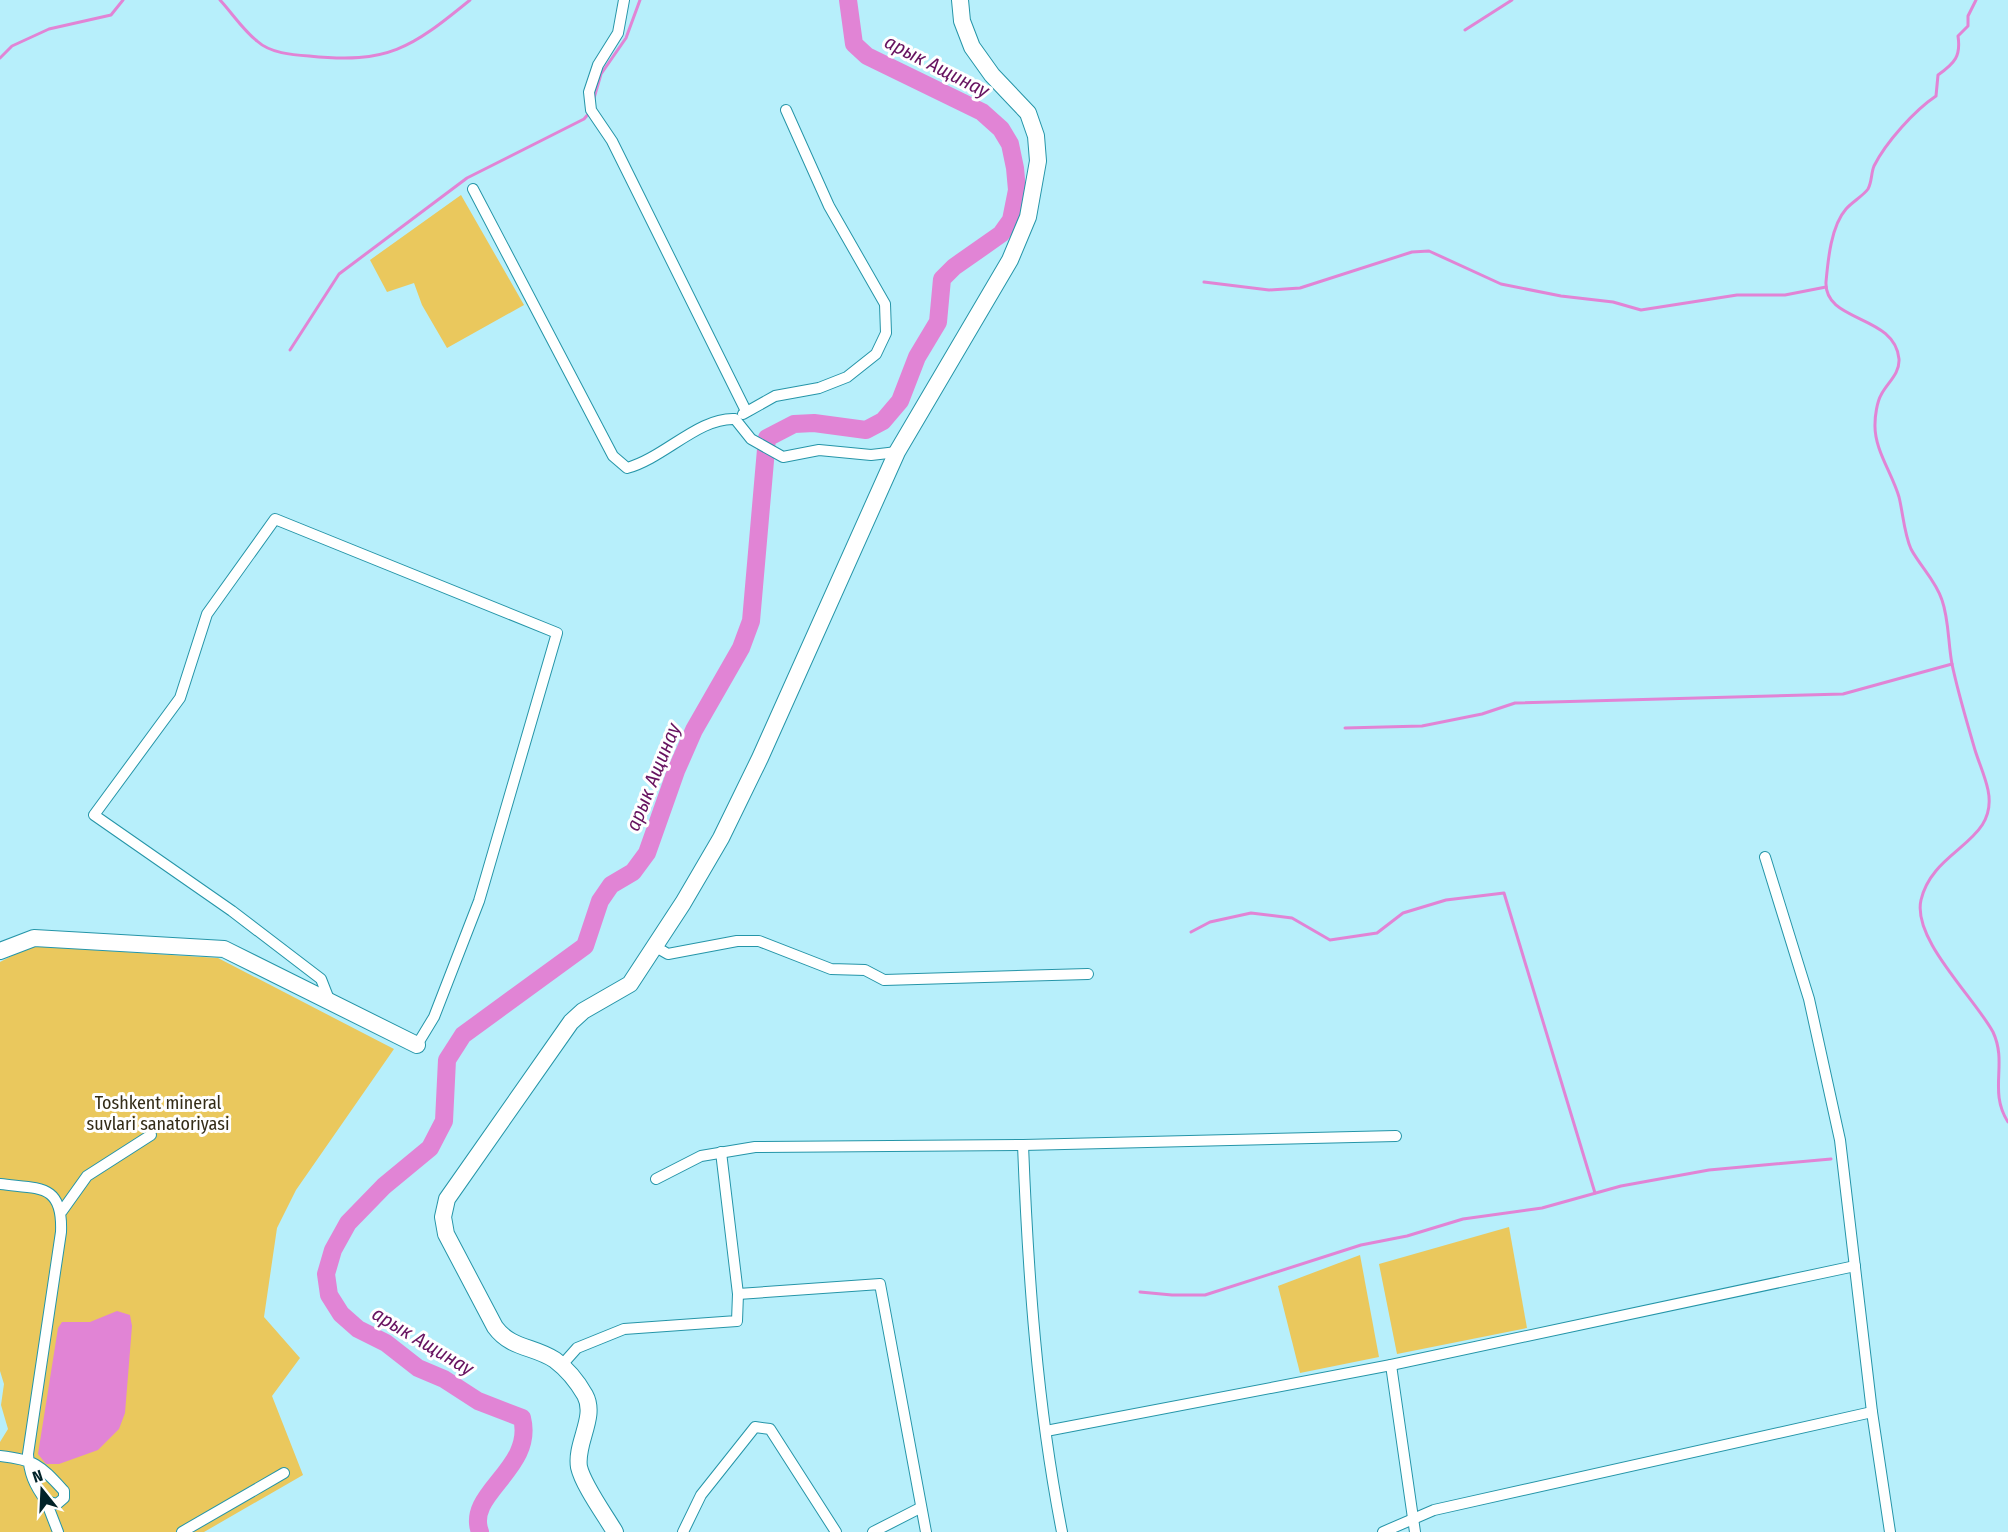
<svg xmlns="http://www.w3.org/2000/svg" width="2008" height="1532" font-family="'Fira Sans Condensed',sans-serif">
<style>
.green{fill:#eac85d}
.water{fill:#e184d5}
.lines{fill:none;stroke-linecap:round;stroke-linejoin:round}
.stream{stroke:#e184d5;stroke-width:3}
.river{stroke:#e184d5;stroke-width:18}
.street-casing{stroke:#2595a8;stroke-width:12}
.secondary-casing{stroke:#2595a8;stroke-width:18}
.street{stroke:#fff;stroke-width:10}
.secondary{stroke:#fff;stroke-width:16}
.labels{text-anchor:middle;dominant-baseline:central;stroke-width:6;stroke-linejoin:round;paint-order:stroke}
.park-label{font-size:18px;fill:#332c17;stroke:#fff}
.water-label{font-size:20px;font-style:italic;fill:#671360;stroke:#fff}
</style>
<rect width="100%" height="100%" fill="#b7effb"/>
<g class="green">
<path d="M 461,195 L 524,305 L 447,348 L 422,305 L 414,283 L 387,292 L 370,260 Z"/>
<path d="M 31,946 L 218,958 L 394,1049 L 296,1190 L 277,1228 L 264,1317 L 300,1358 L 272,1396 L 303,1475 L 204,1532 L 0,1532 L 0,1442 L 8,1429 L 1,1405 L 4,1384 L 0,1371 L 0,962 Z"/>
<path d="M 1509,1227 L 1527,1328 L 1397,1354 L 1379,1264 Z"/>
<path d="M 1360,1255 L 1379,1357 L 1300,1373 L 1278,1286 Z"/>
</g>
<path class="water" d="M 117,1311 L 130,1315 L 132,1326 L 125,1413 L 119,1429 L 98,1450 L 59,1464 L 46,1464 L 38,1454 L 58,1328 L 62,1322 L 90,1322 Z"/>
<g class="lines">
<g class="stream">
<path d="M 220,0 C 232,13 243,30 257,41 C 270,53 292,55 309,56 C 388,64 410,49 470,0"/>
<path d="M 1976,0 L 1968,16 L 1968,26 L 1958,36 C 1961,56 1955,63 1938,75 L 1936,96 C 1915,110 1886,142 1874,166 C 1871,173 1872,182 1868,189 C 1863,196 1852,202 1846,209 C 1831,226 1828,260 1826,282 C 1824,323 1895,314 1899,359 C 1900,374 1887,383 1881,395 C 1877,402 1875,416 1875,424 C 1874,449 1892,473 1899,497 C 1903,513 1904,533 1911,549 C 1920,566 1936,581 1942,600 C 1949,620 1948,643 1952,664 C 1958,693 1967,722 1975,750 C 1979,763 1985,776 1988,790 C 1999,843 1933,848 1921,900 C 1912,939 1974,997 1993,1032 C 2008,1064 1988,1091 2008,1122"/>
<path d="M 1465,30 L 1512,0"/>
<path d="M 0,58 L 12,46 L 49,29 L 111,15 L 123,0"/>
<path d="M 594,98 L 601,74 L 626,38 L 640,0"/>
<path d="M 1204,282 L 1269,290 L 1300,288 L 1412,252 L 1429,251 L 1501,284 L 1561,296 L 1613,302 L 1641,310 L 1737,295 L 1785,295 L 1826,287"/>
<path d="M 290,350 L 339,274 L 467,178 L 584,119 L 590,112"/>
<path d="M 1345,728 L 1422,726 L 1482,714 L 1515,703 L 1843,694 L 1952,664"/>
<path d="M 1191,932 L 1210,922 L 1251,913 L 1292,918 L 1330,940 L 1377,933 L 1403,913 L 1446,900 L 1504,893 L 1595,1193"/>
<path d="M 1140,1292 L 1172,1295 L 1205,1295 L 1361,1245 L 1407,1236 L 1463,1219 L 1542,1208 L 1621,1186 L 1709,1170 L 1831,1159"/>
</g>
<path class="river" d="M 480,1532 C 465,1493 535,1469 522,1418 L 478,1401 L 444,1379 L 418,1368 L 386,1343 L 358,1329 L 341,1314 L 329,1295 L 326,1274 L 333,1250 L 348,1223 L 384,1186 L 430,1148 L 444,1121 L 447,1060 L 463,1035 L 585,946 L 600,901 L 611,885 L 633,872 L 647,853 L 676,771 L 694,730 L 741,648 L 751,621 L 767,438 L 794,424 L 814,423 L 866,430 L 883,421 L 900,401 L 917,357 L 938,322 L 942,279 L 954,267 L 1001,234 L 1011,220 L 1017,190 L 1015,168 L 1010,144 L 1001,129 L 982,112 L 867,56 L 854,44 L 848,0"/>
<defs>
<g id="street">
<path d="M 624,0 L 618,33 L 598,65 L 589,92 L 591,110 L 612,141 L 746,411"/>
<path d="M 473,189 L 613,456 L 627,468 C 664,458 699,417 735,419 L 751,439 L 783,457 L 819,450 L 871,455 L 897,452"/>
<path d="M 743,414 L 775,396 L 819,388 L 847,377 L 876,354 L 886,333 L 885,304 L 829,206 L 786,110"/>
<path d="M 1765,857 L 1809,999 L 1840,1140 L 1872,1412 L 1890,1532"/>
<path d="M 654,946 L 668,954 L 737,941 L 759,941 L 831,969 L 865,970 L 884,980 L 1088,974"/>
<path d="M 330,1002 L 321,979 L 232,911 L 94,815 L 180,698 L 207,614 L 275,519 L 557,633 L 479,901 L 434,1017 L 417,1045"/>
<path d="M 1023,1145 C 1028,1274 1037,1405 1062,1532"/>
<path d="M 656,1179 L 701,1156 L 755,1147 L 1023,1145 L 1396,1136"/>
<path d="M 0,1184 C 39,1189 63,1183 61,1232 L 28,1454 C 29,1473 34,1485 46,1501 L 57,1504 L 64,1498 L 64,1491 C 40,1465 36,1460 0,1456"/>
<path d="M 62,1211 L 87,1176 L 151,1135"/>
<path d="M 738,1294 L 880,1284 L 926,1532"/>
<path d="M 1391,1365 L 1415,1532"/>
<path d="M 561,1366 L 577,1348 L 624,1329 L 737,1321 L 738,1294 L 721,1152"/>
<path d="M 1046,1431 L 1391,1365 L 1855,1266"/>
<path d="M 46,1501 L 58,1532"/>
<path d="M 182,1532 L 284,1473"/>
<path d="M 683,1532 L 701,1495 L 755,1427 L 770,1429 L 836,1532"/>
<path d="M 873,1532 L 920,1508"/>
<path d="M 1383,1532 L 1434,1510 L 1872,1412"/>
</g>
<g id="secondary">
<path d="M 0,951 L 34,938 L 224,949 L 417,1045"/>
<path d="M 615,1532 C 605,1515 583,1485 579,1467 C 575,1443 597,1417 585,1395 C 577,1381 567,1369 555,1360 C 534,1346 511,1349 495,1327 L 446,1234 L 443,1217 L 447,1199 L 571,1022 L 583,1011 L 630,984 L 683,903 L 721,838 L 760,758 L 897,452 L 1010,260 L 1028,217 L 1038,161 L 1036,136 L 1028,113 L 992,75 L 972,47 L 962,21 L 960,0"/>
</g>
</defs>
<use href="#street" class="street-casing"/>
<use href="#secondary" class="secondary-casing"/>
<use href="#street" class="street"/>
<use href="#secondary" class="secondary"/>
</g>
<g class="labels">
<g class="park-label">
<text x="158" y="1103">Toshkent mineral<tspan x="158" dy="21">suvlari sanatoriyasi</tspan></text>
</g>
<g class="water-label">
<text transform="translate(937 66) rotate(27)">арык Ащинау</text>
<text transform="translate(653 777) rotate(-68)">арык Ащинау</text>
<text transform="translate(423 1341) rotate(31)">арык Ащинау</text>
</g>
</g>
<g transform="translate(42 1490) rotate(342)" stroke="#ffffff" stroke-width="4.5" paint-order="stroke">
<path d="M0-4.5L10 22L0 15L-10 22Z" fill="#012228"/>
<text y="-9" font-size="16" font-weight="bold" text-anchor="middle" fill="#012228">N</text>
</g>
</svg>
